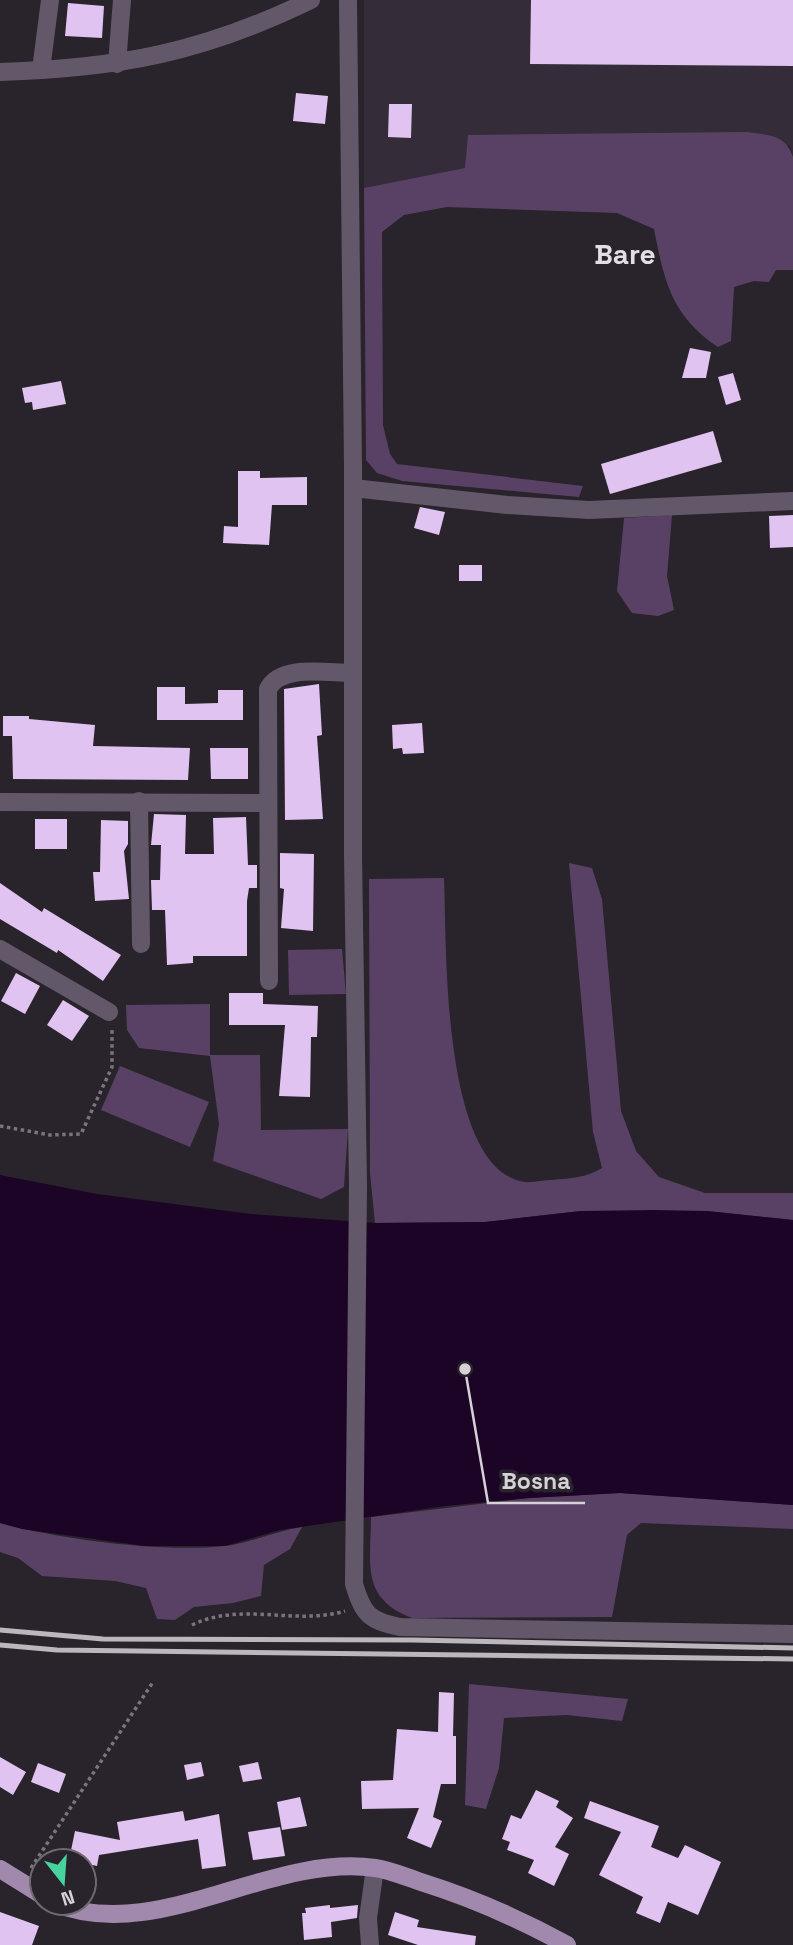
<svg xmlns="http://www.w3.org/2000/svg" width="793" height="1945" font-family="'Space Grotesk',sans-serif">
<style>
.built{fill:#352c3a}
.green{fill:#594166}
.water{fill:#1b0425}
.building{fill:#e0c3f0}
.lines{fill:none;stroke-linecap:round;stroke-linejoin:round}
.path{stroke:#7a757c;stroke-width:3.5;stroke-dasharray:3.5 3.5;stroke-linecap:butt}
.minor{stroke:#635869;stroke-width:18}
.major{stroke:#a189ad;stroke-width:18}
.rail{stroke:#bbb7bd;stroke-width:5}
.labels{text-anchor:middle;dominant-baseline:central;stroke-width:7;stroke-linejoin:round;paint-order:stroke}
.district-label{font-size:28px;font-weight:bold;fill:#e4dde8;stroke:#29232c}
.leader{fill:none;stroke:#d5d1d7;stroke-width:2.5}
.callout-dot{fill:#d5d1d7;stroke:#29232c;stroke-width:2.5}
.callout-label{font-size:23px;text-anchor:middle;font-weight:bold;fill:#d5d1d7;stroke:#29232c;stroke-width:7;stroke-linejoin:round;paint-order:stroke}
</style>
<rect width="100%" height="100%" fill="#29232c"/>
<path class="built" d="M 364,0 L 793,0 L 793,157 L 790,146 L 468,135 L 466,168 L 364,188 Z"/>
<g class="green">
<path d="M 747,132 C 767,135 786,134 793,157 L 793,270 L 776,270 L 769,282 L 754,281 L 734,287 L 731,341 L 718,347 C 671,316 664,280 654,229 L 617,213 L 447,207 L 404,215 L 382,232 L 383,425 L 390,454 L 397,464 L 583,486 L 579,497 L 402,481 L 377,473 L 366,460 L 364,188 L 465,168 L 468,135 Z"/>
<path d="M 672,515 L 667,576 L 674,610 L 658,616 L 632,613 L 617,591 L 624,518 Z"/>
<path d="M 569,863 L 592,868 L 602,899 L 621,1111 L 636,1151 L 659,1177 L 705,1193 L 793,1193 L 793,1220 L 707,1211 L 581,1211 L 485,1222 L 375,1223 L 370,1173 L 369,879 L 444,878 C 447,942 440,1170 525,1182 C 533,1183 543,1180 552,1180 C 571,1178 586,1178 602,1168 L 593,1132 Z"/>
<path d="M 342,949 L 346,994 L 289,995 L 288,950 Z"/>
<path d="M 210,1004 L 210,1055 L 260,1055 L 261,1130 L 348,1129 L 344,1187 L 321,1199 L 213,1161 L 219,1124 L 210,1056 L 139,1048 L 127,1030 L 126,1005 Z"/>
<path d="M 120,1066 L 209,1102 L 190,1147 L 101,1110 Z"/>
<path d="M 620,1493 L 793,1505 L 793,1529 L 641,1523 L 627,1535 L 612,1617 L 412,1618 C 360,1598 371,1564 371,1517 L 529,1498 Z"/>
<path d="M 0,1523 C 58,1539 164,1553 224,1546 C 250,1543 276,1531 302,1527 L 290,1549 L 264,1565 L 261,1596 L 233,1603 L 194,1607 L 175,1620 L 157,1619 L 146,1588 L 115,1581 L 42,1576 L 18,1558 L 0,1552 Z"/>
<path d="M 469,1684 L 628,1699 L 622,1721 L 567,1715 L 504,1718 L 499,1768 L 486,1809 L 465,1805 Z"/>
</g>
<path class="water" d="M 0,1175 L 97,1194 L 251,1214 L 375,1223 L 485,1222 L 581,1211 L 654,1210 L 707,1211 L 793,1220 L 793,1505 L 620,1493 L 529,1498 L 445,1506 L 280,1530 L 225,1546 L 145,1546 L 22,1529 L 0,1523 Z"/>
<g class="building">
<path d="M 531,0 L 793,0 L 793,66 L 530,64 Z"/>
<path d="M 68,3 L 104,6 L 102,38 L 65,36 Z"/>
<path d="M 296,93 L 328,96 L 325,124 L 293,121 Z"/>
<path d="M 389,104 L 412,104 L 411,138 L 388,137 Z"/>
<path d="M 690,348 L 711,352 L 706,378 L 682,378 Z"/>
<path d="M 733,373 L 741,400 L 726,405 L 718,377 Z"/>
<path d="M 61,381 L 66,404 L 33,410 L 32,402 L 25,403 L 22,388 Z"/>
<path d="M 713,431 L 722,462 L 610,494 L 601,464 Z"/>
<path d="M 238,471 L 260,471 L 260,478 L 307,477 L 307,505 L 272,505 L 269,545 L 223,543 L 224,526 L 238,527 Z"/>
<path d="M 420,507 L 445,512 L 439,535 L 414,528 Z"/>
<path d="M 793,515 L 793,547 L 770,548 L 769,516 Z"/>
<rect x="459" y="565" width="23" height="16"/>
<path d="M 319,684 L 322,735 L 317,736 L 323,819 L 285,820 L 284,689 Z"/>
<path d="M 157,687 L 185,687 L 185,704 L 218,703 L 218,690 L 243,690 L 243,720 L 157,720 Z"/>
<path d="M 3,716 L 29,716 L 29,719 L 95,725 L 93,746 L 190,748 L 188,780 L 13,779 L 12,736 L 3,736 Z"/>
<path d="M 422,723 L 424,753 L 403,754 L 402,748 L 393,749 L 392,725 Z"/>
<path d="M 210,748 L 248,748 L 248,779 L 211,779 Z"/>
<path d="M 154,814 L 186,815 L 185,854 L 214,854 L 213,818 L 246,817 L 248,865 L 257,865 L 257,888 L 249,888 L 247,901 L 247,956 L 193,956 L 193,963 L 167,965 L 165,910 L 152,910 L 151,880 L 160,880 L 161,845 L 151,845 Z"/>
<rect x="35" y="819" width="32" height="30"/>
<path d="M 101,820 L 128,821 L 128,844 L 124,851 L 129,899 L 95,901 L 93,872 L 100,872 Z"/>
<path d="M 280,853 L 314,854 L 313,931 L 281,928 L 284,889 L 280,888 Z"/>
<path d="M 0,883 L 42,912 L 44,908 L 121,955 L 103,981 L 58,950 L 57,953 L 0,919 Z"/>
<path d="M 16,973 L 40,986 L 25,1014 L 1,1001 Z"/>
<path d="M 229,993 L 263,993 L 263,1004 L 318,1006 L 317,1037 L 311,1037 L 310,1097 L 279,1096 L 285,1025 L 229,1025 Z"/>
<path d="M 63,1000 L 89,1016 L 72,1041 L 47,1025 Z"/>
<path d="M 439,1692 L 454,1693 L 453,1736 L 456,1736 L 456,1784 L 441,1784 L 433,1817 L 442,1821 L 431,1848 L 407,1838 L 419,1808 L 362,1809 L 361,1781 L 393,1780 L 397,1729 L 438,1732 Z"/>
<path d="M 0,1757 L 26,1772 L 13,1795 L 0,1787 Z"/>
<path d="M 201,1762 L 204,1776 L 187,1780 L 184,1765 Z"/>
<path d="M 258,1762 L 262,1779 L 243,1782 L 239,1766 Z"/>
<path d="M 38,1763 L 66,1774 L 59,1793 L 31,1782 Z"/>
<path d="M 536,1790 L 559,1801 L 556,1807 L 573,1818 L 555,1847 L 569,1854 L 554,1886 L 528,1873 L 534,1860 L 507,1850 L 510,1842 L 502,1839 L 511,1815 L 521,1819 Z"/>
<path d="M 300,1797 L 307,1826 L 282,1830 L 277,1802 Z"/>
<path d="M 590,1801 L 659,1826 L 651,1847 L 678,1858 L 685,1845 L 721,1862 L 698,1915 L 668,1902 L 660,1923 L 636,1913 L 643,1897 L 599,1875 L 621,1832 L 584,1818 Z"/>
<path d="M 183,1811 L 185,1821 L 219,1814 L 226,1866 L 202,1869 L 198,1839 L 99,1855 L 97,1866 L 69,1860 L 75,1831 L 120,1840 L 117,1822 Z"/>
<path d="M 280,1827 L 285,1856 L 253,1860 L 248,1832 Z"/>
<path d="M 330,1905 L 330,1908 L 358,1905 L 357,1918 L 331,1922 L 332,1937 L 304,1940 L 302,1913 L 306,1913 L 305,1908 Z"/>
<path d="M 0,1912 L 39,1926 L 32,1945 L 0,1945 Z"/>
<path d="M 395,1912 L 419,1920 L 417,1927 L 476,1936 L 475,1945 L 418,1945 L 388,1935 Z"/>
</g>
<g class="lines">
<g class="path">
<path d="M 0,1126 L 50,1135 L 81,1134 L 112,1067 L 112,1028"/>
<path d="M 192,1625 C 242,1601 294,1626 345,1611"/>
<path d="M 31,1868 L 153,1682"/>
</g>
<g class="minor">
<path d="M 348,0 L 353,467 L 353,855 L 358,1186 L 354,1584 C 363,1614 369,1621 400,1627 L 793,1634"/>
<path d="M 117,64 L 122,0"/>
<path d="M 41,70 L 50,0"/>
<path d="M 0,72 C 119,68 202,53 311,0"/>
<path d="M 353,488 L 507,505 L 589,510 L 793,501"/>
<path d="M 139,801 L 141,944"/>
<path d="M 0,802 L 267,803"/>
<path d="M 0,949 L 109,1012"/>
<path d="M 269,981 L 268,689 C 281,664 327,673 351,673"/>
<path d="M 370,1945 L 368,1918 L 375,1868"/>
</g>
<g class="major">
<path d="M 0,1869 L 42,1895"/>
<path d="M 54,1903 C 156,1945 269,1853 375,1868 C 390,1870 406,1877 421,1882 C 472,1898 520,1919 567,1945"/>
</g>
<g class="rail">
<path d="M 0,1630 L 103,1639 L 413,1640 L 793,1648"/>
<path d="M 0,1645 L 57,1650 L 793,1659"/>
</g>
</g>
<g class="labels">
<g class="district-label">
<text x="625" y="254">Bare</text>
</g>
</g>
<path class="leader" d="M465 1369L488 1503H585"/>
<circle class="callout-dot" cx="465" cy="1369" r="7"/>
<g class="callout-label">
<text x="536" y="1489">Bosna</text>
</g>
<g transform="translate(63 1882) rotate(163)"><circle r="33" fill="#29232c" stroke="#6e6970" stroke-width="2"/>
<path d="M0-5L12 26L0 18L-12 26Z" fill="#46d49e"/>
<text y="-10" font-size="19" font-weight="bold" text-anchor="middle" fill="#d5d1d7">N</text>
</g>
</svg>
